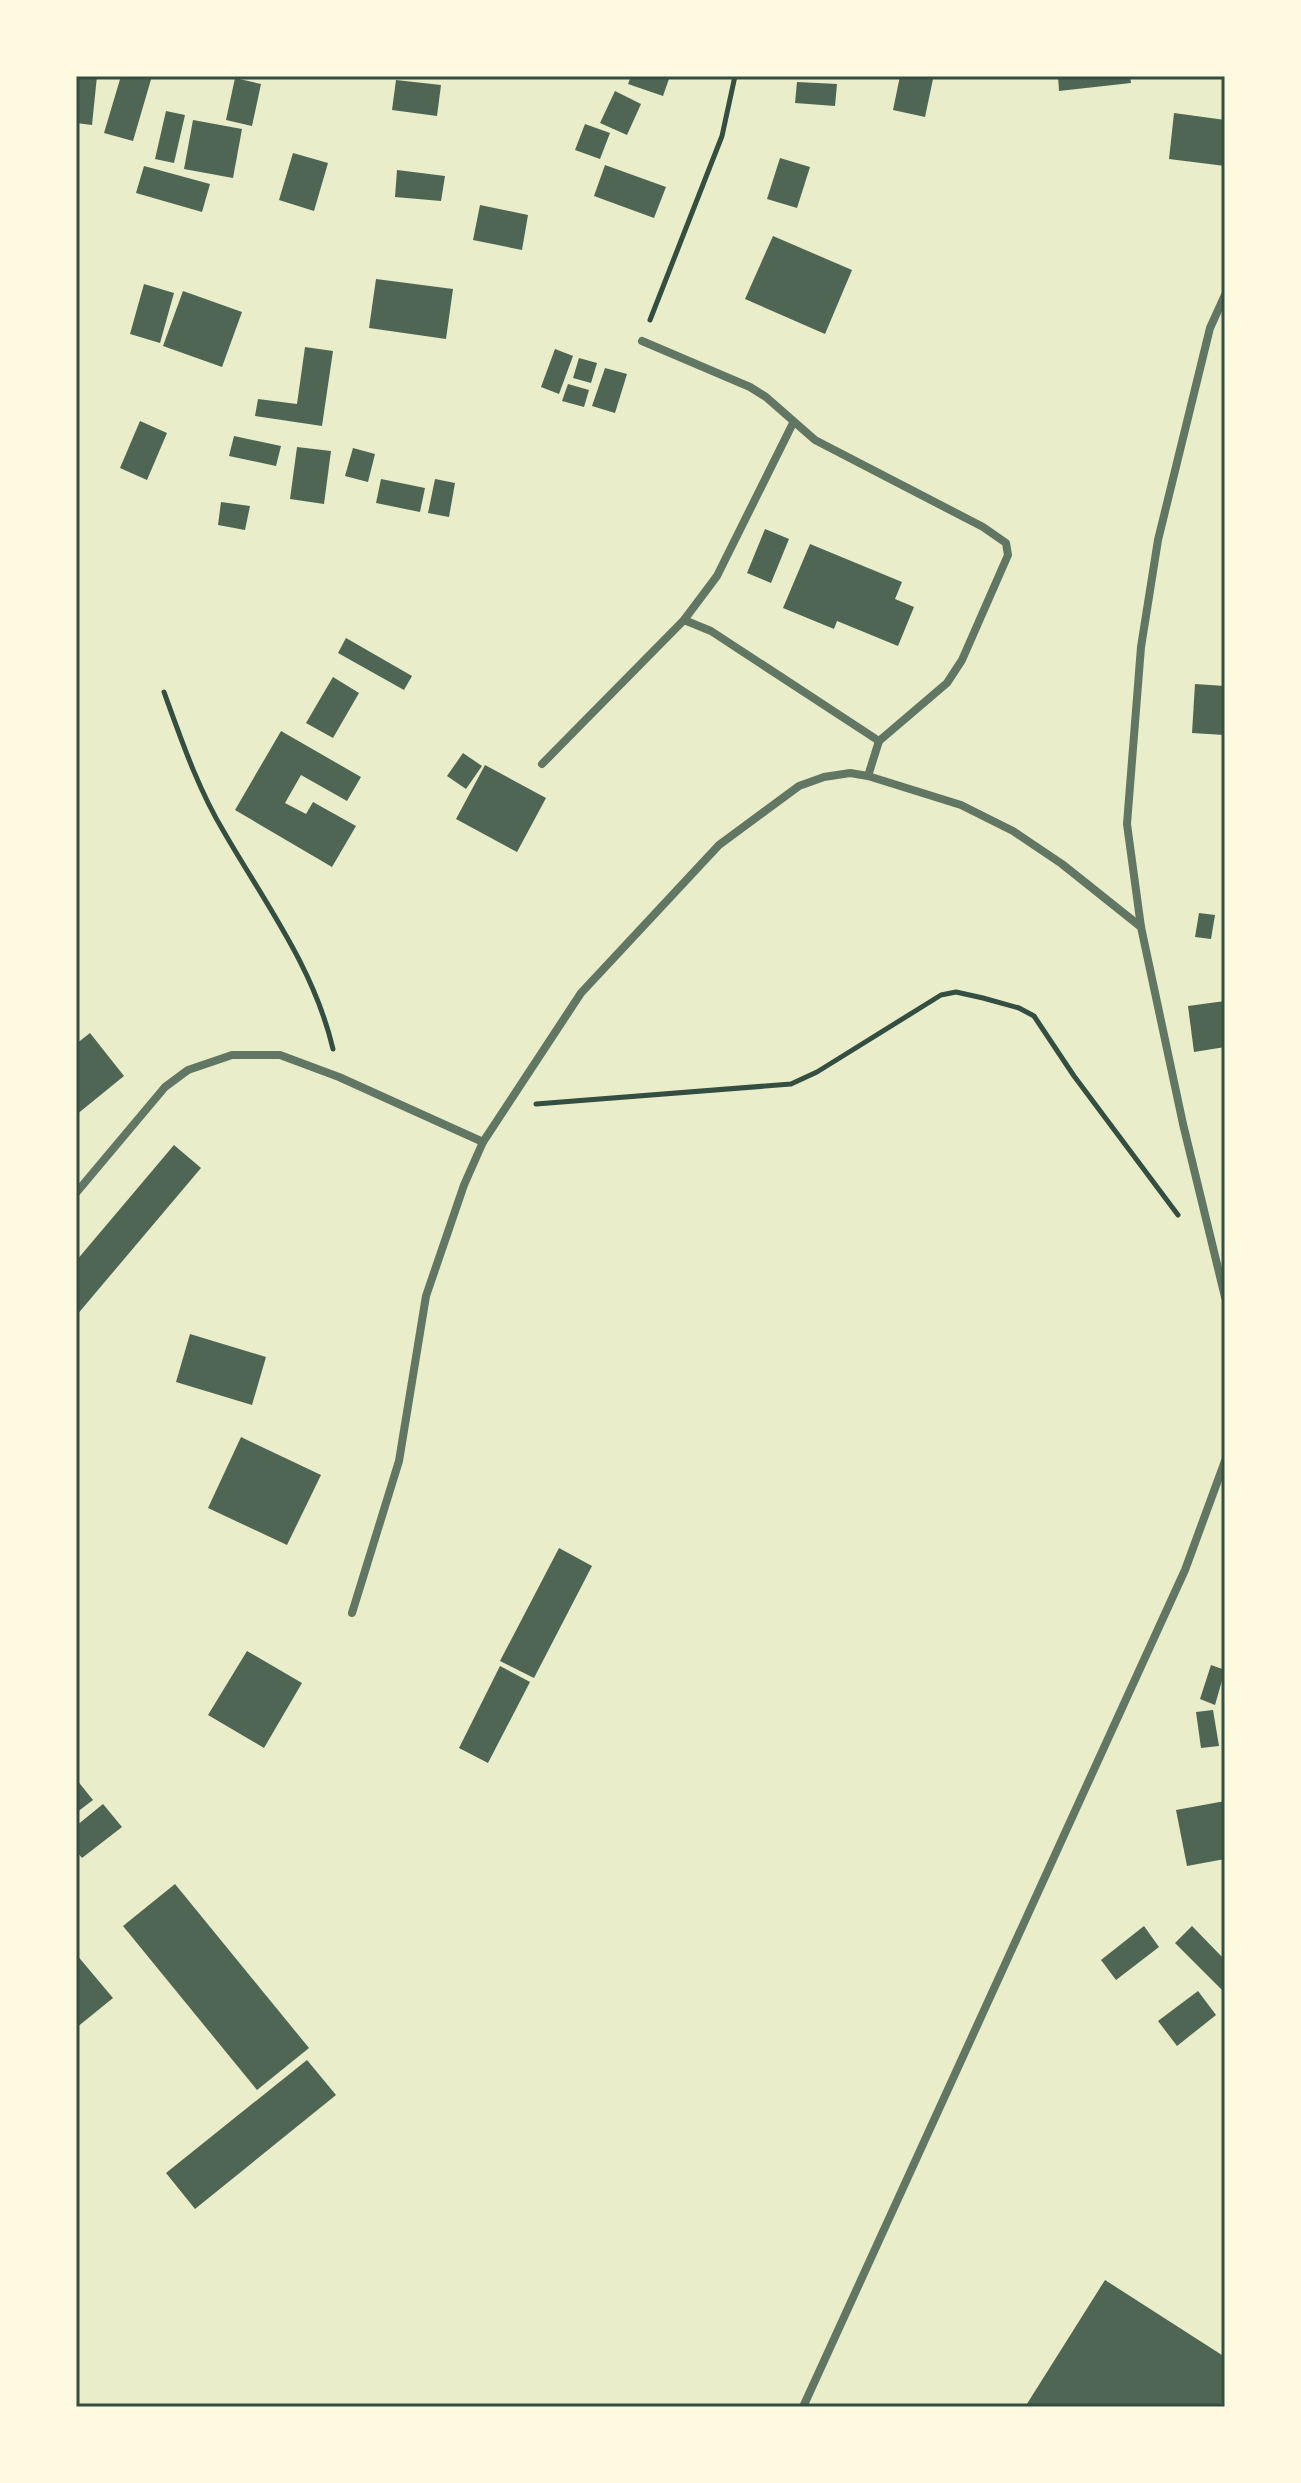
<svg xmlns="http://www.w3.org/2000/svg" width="1301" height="2483" font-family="Overpass,sans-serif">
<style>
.building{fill:#4f6655}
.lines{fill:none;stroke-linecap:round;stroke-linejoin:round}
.path{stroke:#344e41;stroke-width:5}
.minor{stroke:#617663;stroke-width:8}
.neatline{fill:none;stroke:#344e41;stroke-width:3}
</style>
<rect width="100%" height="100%" fill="#e9edc9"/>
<g class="building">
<path d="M 76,76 L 97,76 L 92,125 L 76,123 Z"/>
<path d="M 121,76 L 152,76 L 133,141 L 104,133 Z"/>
<path d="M 631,76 L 670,76 L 663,96 L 628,84 Z"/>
<path d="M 900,76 L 933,79 L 925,117 L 893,110 Z"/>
<path d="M 1058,76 L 1130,76 L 1131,83 L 1059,91 Z"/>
<path d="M 235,78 L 261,84 L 252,126 L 226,120 Z"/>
<path d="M 396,80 L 441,85 L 437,116 L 392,110 Z"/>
<path d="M 797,82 L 837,84 L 835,106 L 795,103 Z"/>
<path d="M 615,91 L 641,104 L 627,135 L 600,123 Z"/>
<path d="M 166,111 L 185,115 L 174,163 L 155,159 Z"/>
<path d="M 1174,113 L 1225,120 L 1225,166 L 1169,159 Z"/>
<path d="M 193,120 L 242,129 L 233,178 L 184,169 Z"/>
<path d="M 585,124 L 610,133 L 600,159 L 575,150 Z"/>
<path d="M 293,153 L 328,163 L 314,211 L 279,200 Z"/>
<path d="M 780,158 L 810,167 L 797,208 L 767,199 Z"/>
<path d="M 605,165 L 666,187 L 654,218 L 594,196 Z"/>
<path d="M 144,166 L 210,184 L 202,212 L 136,193 Z"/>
<path d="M 397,170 L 445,176 L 441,201 L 395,197 Z"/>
<path d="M 480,205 L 528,215 L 522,250 L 473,240 Z"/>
<path d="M 773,236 L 852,270 L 825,334 L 745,299 Z"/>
<path d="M 376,279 L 453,289 L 446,339 L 369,328 Z"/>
<path d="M 144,284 L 174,293 L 160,343 L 130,334 Z"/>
<path d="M 183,291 L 242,312 L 222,367 L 163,346 Z"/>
<path d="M 305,347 L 333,351 L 322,426 L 255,416 L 258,399 L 297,404 Z"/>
<path d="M 555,349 L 573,356 L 559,394 L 541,387 Z"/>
<path d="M 579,358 L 597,363 L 591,383 L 573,378 Z"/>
<path d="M 605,368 L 627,374 L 615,413 L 592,406 Z"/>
<path d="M 568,384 L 589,390 L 584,407 L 562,401 Z"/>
<path d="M 140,421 L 167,433 L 147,480 L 120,468 Z"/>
<path d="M 234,436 L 281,446 L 276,466 L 229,456 Z"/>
<path d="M 297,447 L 331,451 L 324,504 L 290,499 Z"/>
<path d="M 353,448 L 375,454 L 368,482 L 345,476 Z"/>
<path d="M 381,479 L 425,488 L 420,512 L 376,503 Z"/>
<path d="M 435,479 L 455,483 L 449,517 L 428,513 Z"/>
<path d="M 221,502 L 250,506 L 245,530 L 218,525 Z"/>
<path d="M 765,529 L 789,539 L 771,583 L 747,573 Z"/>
<path d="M 810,544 L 902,582 L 895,599 L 914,607 L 898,646 L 837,621 L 834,629 L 783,608 Z"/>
<path d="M 346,638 L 412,676 L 404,690 L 338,653 Z"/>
<path d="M 333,677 L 359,693 L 333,738 L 306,723 Z"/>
<path d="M 1195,684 L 1225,686 L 1224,735 L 1192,733 Z"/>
<path d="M 281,731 L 361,777 L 347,801 L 301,775 L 285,803 L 306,814 L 313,802 L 356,826 L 332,867 L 235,810 Z"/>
<path d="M 463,753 L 482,766 L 466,789 L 447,776 Z"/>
<path d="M 485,765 L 546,798 L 517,852 L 456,819 Z"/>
<path d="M 1199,913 L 1215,915 L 1211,939 L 1195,937 Z"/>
<path d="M 1225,1001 L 1225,1047 L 1194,1052 L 1188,1006 Z"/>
<path d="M 90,1033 L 124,1076 L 76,1115 L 76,1044 Z"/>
<path d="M 174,1145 L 201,1168 L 76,1316 L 76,1261 Z"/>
<path d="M 190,1334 L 266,1357 L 252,1405 L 176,1382 Z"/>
<path d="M 241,1437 L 321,1475 L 287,1545 L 208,1508 Z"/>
<path d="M 559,1548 L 592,1566 L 534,1678 L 500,1661 Z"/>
<path d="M 247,1651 L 302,1683 L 264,1748 L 208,1715 Z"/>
<path d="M 1211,1665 L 1225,1670 L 1215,1705 L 1200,1699 Z"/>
<path d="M 500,1666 L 530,1682 L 488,1763 L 459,1748 Z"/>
<path d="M 1213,1710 L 1219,1746 L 1201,1748 L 1196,1712 Z"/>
<path d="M 76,1779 L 93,1800 L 76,1813 Z"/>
<path d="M 1225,1801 L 1225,1859 L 1187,1866 L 1176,1810 Z"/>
<path d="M 103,1804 L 122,1827 L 82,1858 L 76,1851 L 76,1826 Z"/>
<path d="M 175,1884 L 309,2048 L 257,2090 L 123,1926 Z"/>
<path d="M 1144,1926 L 1159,1947 L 1116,1980 L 1101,1960 Z"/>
<path d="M 1192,1926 L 1225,1960 L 1225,1993 L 1175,1943 Z"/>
<path d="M 76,1954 L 113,1998 L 76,2028 Z"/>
<path d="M 1198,1991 L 1216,2015 L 1177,2046 L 1158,2021 Z"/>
<path d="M 307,2060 L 336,2095 L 195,2209 L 166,2173 Z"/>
<path d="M 1105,2280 L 1225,2357 L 1225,2398 L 1219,2407 L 1025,2407 Z"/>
</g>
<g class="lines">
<g class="path">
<path d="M 650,320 L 722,136 L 735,76"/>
<path d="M 164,692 C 181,739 198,789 224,832 C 265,903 314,968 333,1049"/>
<path d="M 536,1104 L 791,1084 L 817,1072 L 941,995 L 956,992 L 983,998 L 1019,1008 L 1034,1016 L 1074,1076 L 1178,1215"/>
</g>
<g class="minor">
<path d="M 1225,295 L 1210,328 L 1158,540 L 1141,647 L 1127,824 L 1141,927 L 1183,1124 L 1225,1297"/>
<path d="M 642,341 L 750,387 L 766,397 L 815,440 L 983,527 L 1006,543 L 1008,555 L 962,660 L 947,683 L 879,741 L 868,776"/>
<path d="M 684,620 L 711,631 L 879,741"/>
<path d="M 542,764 L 684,620 L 717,576 L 793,423"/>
<path d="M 76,1193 L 165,1087 L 188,1070 L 232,1055 L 280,1055 L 339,1077 L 483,1142"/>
<path d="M 352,1613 L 399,1461 L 426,1296 L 464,1185 L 483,1142 L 581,993 L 719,845 L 799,786 L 824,777 L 850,773 L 868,776 L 961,805 L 1013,831 L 1062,864 L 1141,927"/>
<path d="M 803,2407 L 1185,1570 L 1225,1461"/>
</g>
</g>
<rect width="1301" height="2483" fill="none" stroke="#fefae0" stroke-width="156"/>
<rect x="78" y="78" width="1145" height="2327" class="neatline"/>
</svg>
